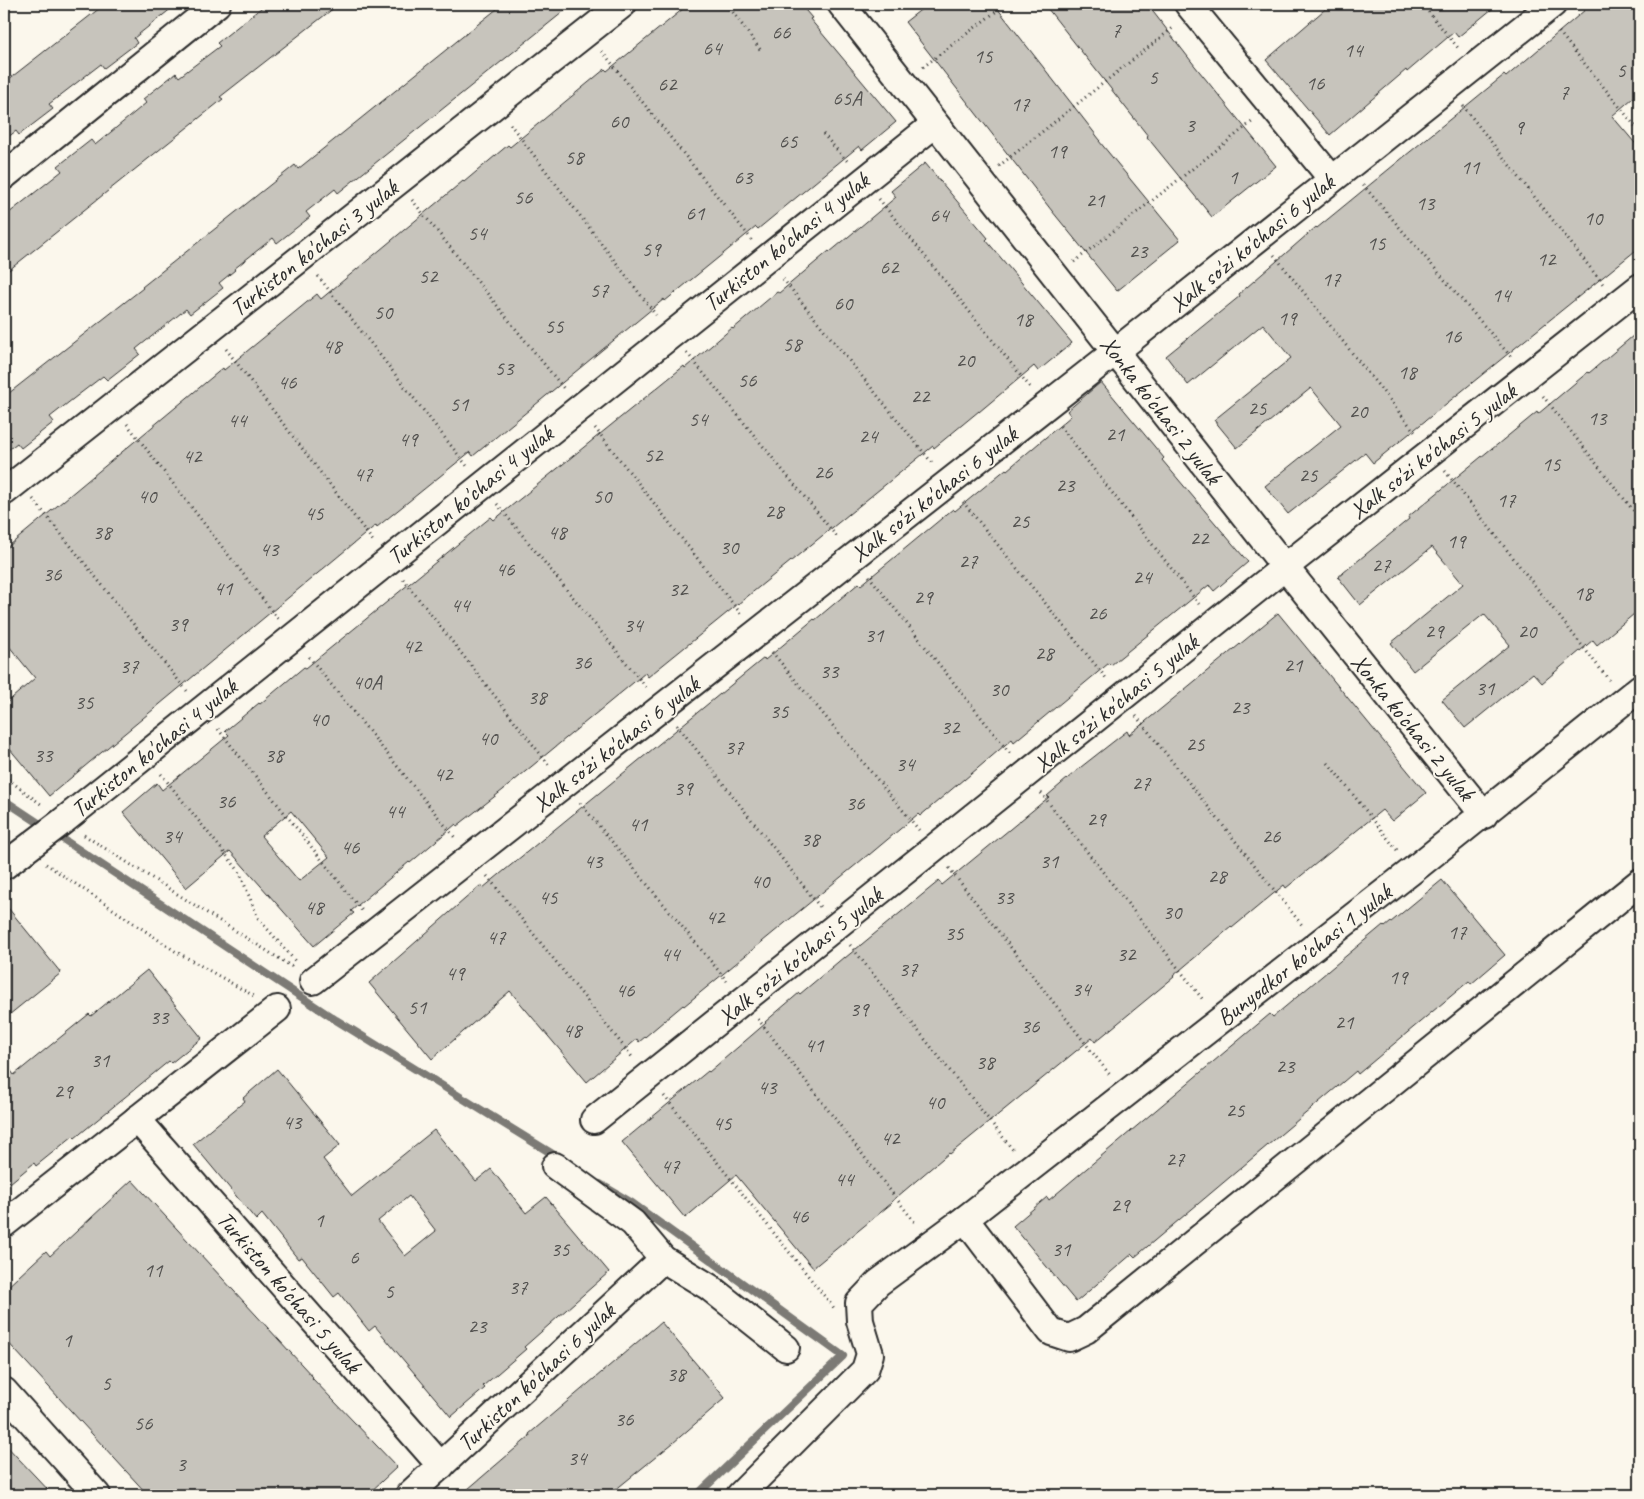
<svg xmlns="http://www.w3.org/2000/svg" width="1644" height="1499" font-family="Caveat,sans-serif">
<style>
.lines{fill:none;stroke-linecap:round;stroke-linejoin:round}
.stream{stroke:#7b7a75;stroke-width:8}
.building{fill:#c7c4bc;stroke:#2b2b2b;fill-rule:evenodd}
.minor-casing{stroke:#2b2b2b;stroke-width:30}
.path{stroke:#2b2b2b;stroke-width:3;stroke-dasharray:1 4;stroke-linecap:butt}
.minor{stroke:#fbf7ec;stroke-width:26}
.labels{text-anchor:middle;dominant-baseline:central;stroke-width:4;stroke-linejoin:round;paint-order:stroke}
.number-label{font-size:21px;fill:#52514f}
.street-label{font-size:24px;fill:#2b2b2b;stroke:#fbf7ec}
</style>
<rect width="100%" height="100%" fill="#fbf7ec"/>
<filter id="ink" filterUnits="userSpaceOnUse"><feTurbulence type="fractalNoise" baseFrequency=".02" numOctaves="2"/><feDisplacementMap in="SourceGraphic" scale="10" xChannelSelector="R" yChannelSelector="G"/><feConvolveMatrix kernelMatrix="1 2 1 2 8 2 1 2 1" color-interpolation-filters="sRGB"/></filter>
<g filter="url(#ink)">
<g class="lines">
<g class="stream">
<path d="M 4,800 L 336,1020 L 559,1158"/>
<path d="M 600,1184 L 632,1203 L 843,1356 L 697,1495"/>
</g>
</g>
<g class="building">
<path d="M 105,4 L 177,4 L 134,38 L 137,43 L 104,68 L 101,64 L 49,104 L 53,109 L 19,135 L 16,131 L 4,140 L 4,83 Z"/>
<path d="M 266,4 L 339,4 L 220,97 L 223,99 L 4,274 L 4,217 L 62,171 L 58,166 L 91,140 L 95,145 L 111,132 L 146,103 L 143,99 L 176,73 L 179,77 L 220,46 L 217,43 Z"/>
<path d="M 503,4 L 573,4 L 338,193 L 335,189 L 306,212 L 310,217 L 277,243 L 273,238 L 234,269 L 235,270 L 219,283 L 223,288 L 190,314 L 186,309 L 136,349 L 140,354 L 107,380 L 103,376 L 73,399 L 50,417 L 54,422 L 21,448 L 17,443 L 4,453 L 4,397 L 143,288 L 142,287 L 295,165 L 298,169 Z"/>
<path d="M 689,4 L 800,4 L 812,18 L 810,19 L 896,122 L 862,150 L 859,146 L 758,229 L 756,227 L 665,301 L 664,299 L 473,456 L 470,452 L 377,527 L 376,525 L 49,796 L 4,742 L 4,705 L 35,678 L 4,640 L 4,550 L 223,368 L 224,370 L 317,294 L 321,299 L 463,181 L 464,182 L 508,145 L 510,147 L 605,69 L 607,71 Z"/>
<path d="M 928,4 L 994,4 L 1100,140 L 1099,141 L 1180,240 L 1117,291 L 1052,211 L 905,22 Z"/>
<path d="M 1044,4 L 1147,4 L 1195,66 L 1276,166 L 1212,217 L 1147,137 L 1148,136 Z"/>
<path d="M 1331,4 L 1498,4 L 1458,37 L 1454,32 L 1407,72 L 1406,70 L 1330,135 L 1266,60 Z"/>
<path d="M 1592,4 L 1640,4 L 1640,92 L 1612,116 L 1640,149 L 1640,247 L 1373,463 L 1365,453 L 1288,514 L 1265,486 L 1341,425 L 1311,388 L 1237,448 L 1214,420 L 1291,358 L 1263,324 L 1188,385 L 1166,356 L 1240,296 L 1239,294 L 1316,227 L 1317,228 L 1504,75 L 1506,77 Z"/>
<path d="M 925,163 L 988,238 L 986,240 L 1072,343 L 1038,371 L 1034,366 L 979,412 L 979,411 L 934,448 L 933,446 L 648,677 L 645,673 L 503,790 L 457,826 L 456,824 L 410,863 L 409,862 L 351,911 L 354,913 L 314,946 L 230,851 L 186,888 L 123,812 L 157,783 L 162,790 L 229,735 L 225,731 L 259,703 L 260,704 L 304,667 L 306,668 L 491,517 L 494,520 L 684,366 L 685,368 L 732,328 L 733,329 L 777,292 L 779,293 L 829,251 L 830,252 L 896,197 L 891,191 ZM 291,811 L 329,857 L 299,881 L 261,836 Z"/>
<path d="M 1640,330 L 1640,609 L 1597,645 L 1593,640 L 1542,683 L 1533,673 L 1465,728 L 1442,700 L 1510,645 L 1484,614 L 1413,671 L 1391,643 L 1463,584 L 1432,547 L 1360,605 L 1338,577 L 1409,519 L 1408,517 L 1492,448 L 1492,449 L 1537,412 L 1538,414 L 1588,372 L 1589,373 Z"/>
<path d="M 1101,382 L 1164,458 L 1162,460 L 1248,562 L 1214,591 L 1209,585 L 1111,665 L 1109,663 L 1014,742 L 1012,739 L 964,780 L 964,779 L 920,816 L 918,814 L 869,855 L 869,854 L 684,1006 L 683,1005 L 639,1042 L 637,1039 L 587,1082 L 510,991 L 432,1059 L 369,983 L 481,885 L 483,888 L 764,658 L 765,660 L 814,619 L 815,620 L 859,583 L 861,585 L 953,509 L 955,511 L 1006,469 L 1007,470 L 1071,416 L 1067,411 Z"/>
<path d="M 1278,613 L 1426,793 L 1392,821 L 1382,810 L 1286,888 L 1284,885 L 1232,928 L 1231,927 L 1173,976 L 1174,977 L 1095,1042 L 1092,1038 L 950,1154 L 949,1153 L 891,1202 L 892,1203 L 813,1268 L 736,1175 L 685,1218 L 622,1142 L 708,1071 L 709,1072 L 766,1023 L 765,1022 L 799,993 L 800,994 L 844,957 L 845,958 L 939,881 L 942,885 L 1049,797 L 1047,796 L 1081,767 L 1127,731 L 1129,735 Z"/>
<path d="M 1442,880 L 1505,955 L 1471,984 L 1469,981 L 1358,1074 L 1356,1071 L 1135,1257 L 1132,1254 L 1076,1302 L 1013,1226 L 1047,1197 L 1049,1200 L 1270,1014 L 1273,1017 L 1383,925 L 1385,927 Z"/>
<path d="M 4,903 L 61,973 L 4,1019 Z"/>
<path d="M 147,970 L 202,1038 L 171,1063 L 169,1061 L 75,1138 L 73,1136 L 36,1166 L 34,1163 L 4,1188 L 4,1061 L 14,1075 L 89,1014 L 91,1016 Z"/>
<path d="M 277,1069 L 340,1145 L 323,1159 L 352,1196 L 434,1130 L 476,1181 L 491,1169 L 526,1213 L 546,1197 L 609,1272 L 524,1347 L 526,1349 L 483,1386 L 485,1388 L 451,1417 L 375,1326 L 369,1331 L 339,1293 L 334,1297 L 302,1257 L 298,1259 L 262,1214 L 256,1220 L 193,1144 L 245,1101 L 243,1098 ZM 409,1196 L 436,1231 L 405,1256 L 378,1221 Z"/>
<path d="M 132,1180 L 313,1377 L 312,1378 L 397,1467 L 367,1495 L 148,1495 L 4,1338 L 4,1290 L 46,1251 L 50,1256 Z"/>
<path d="M 661,1322 L 725,1398 L 673,1443 L 609,1495 L 461,1495 L 530,1436 L 529,1434 Z"/>
<path d="M 4,1443 L 18,1458 L 53,1495 L 4,1495 Z"/>
</g>
<g class="lines">
<defs>
<g id="minor">
<path d="M 841,4 L 1285,567 L 1484,815"/>
<path d="M 1188,4 L 1332,179"/>
<path d="M 4,176 L 217,4"/>
<path d="M 4,492 L 623,4"/>
<path d="M 4,866 L 63,821 L 935,124"/>
<path d="M 313,981 L 1115,352 L 1553,4"/>
<path d="M 137,1119 L 441,1466"/>
<path d="M 594,1120 L 1285,567 L 1640,287"/>
<path d="M 555,1166 L 633,1223 L 663,1259 L 709,1287 L 786,1348"/>
<path d="M 965,1219 L 1051,1332 L 1069,1338 L 1086,1330 L 1640,882"/>
<path d="M 4,1224 L 277,1009"/>
<path d="M 4,1391 L 97,1495"/>
<path d="M 409,1495 L 663,1259"/>
<path d="M 740,1495 L 865,1370 L 870,1354 L 860,1321 L 859,1303 L 878,1283 L 965,1219 L 1413,870 L 1640,688"/>
</g>
</defs>
<use href="#minor" class="minor-casing"/>
<g class="path">
<path d="M 727,4 L 762,52"/>
<path d="M 1422,4 L 1459,49"/>
<path d="M 1559,32 L 1640,132"/>
<path d="M 602,51 L 752,240"/>
<path d="M 923,67 L 1006,4"/>
<path d="M 1463,106 L 1603,284"/>
<path d="M 510,124 L 656,315"/>
<path d="M 823,134 L 848,162"/>
<path d="M 999,166 L 1174,27"/>
<path d="M 1363,185 L 1512,358"/>
<path d="M 879,199 L 1030,387"/>
<path d="M 412,200 L 565,390"/>
<path d="M 1274,255 L 1415,432"/>
<path d="M 1074,262 L 1252,122"/>
<path d="M 318,276 L 467,466"/>
<path d="M 783,279 L 933,464"/>
<path d="M 1634,321 L 1640,328"/>
<path d="M 226,349 L 373,541"/>
<path d="M 687,353 L 838,538"/>
<path d="M 1543,396 L 1640,519"/>
<path d="M 127,424 L 278,619"/>
<path d="M 1060,426 L 1199,604"/>
<path d="M 595,428 L 741,614"/>
<path d="M 1445,471 L 1609,680"/>
<path d="M 33,499 L 187,691"/>
<path d="M 963,502 L 1106,678"/>
<path d="M 497,504 L 646,687"/>
<path d="M 869,576 L 1011,755"/>
<path d="M 403,579 L 549,765"/>
<path d="M 772,652 L 919,830"/>
<path d="M 309,657 L 456,839"/>
<path d="M 1136,716 L 1302,925"/>
<path d="M 677,725 L 820,907"/>
<path d="M 218,729 L 363,912"/>
<path d="M 1328,763 L 1397,850"/>
<path d="M 161,774 L 239,871 L 258,918 L 296,962"/>
<path d="M 4,776 L 42,805"/>
<path d="M 1041,793 L 1204,1001"/>
<path d="M 580,803 L 727,981"/>
<path d="M 84,835 L 294,968"/>
<path d="M 46,864 L 175,951 L 254,996"/>
<path d="M 949,868 L 1110,1075"/>
<path d="M 487,876 L 633,1058"/>
<path d="M 850,945 L 1013,1150"/>
<path d="M 758,1019 L 916,1224"/>
<path d="M 664,1096 L 834,1308"/>
</g>
<use href="#minor" class="minor"/>
</g>
</g>
<g class="labels">
<g class="number-label">
<text x="1116" y="30">7</text>
<text x="781" y="32">66</text>
<text x="712" y="48">64</text>
<text x="1353" y="50">14</text>
<text x="983" y="56">15</text>
<text x="1621" y="70">5</text>
<text x="1153" y="77">5</text>
<text x="1315" y="83">16</text>
<text x="667" y="84">62</text>
<text x="1564" y="92">7</text>
<text x="847" y="98">65A</text>
<text x="1020" y="104">17</text>
<text x="619" y="121">60</text>
<text x="1190" y="125">3</text>
<text x="1519" y="127">9</text>
<text x="788" y="141">65</text>
<text x="1057" y="151">19</text>
<text x="574" y="157">58</text>
<text x="1470" y="167">11</text>
<text x="743" y="177">63</text>
<text x="1233" y="177">1</text>
<text x="523" y="197">56</text>
<text x="1095" y="200">21</text>
<text x="1425" y="203">13</text>
<text x="695" y="213">61</text>
<text x="939" y="215">64</text>
<text x="1593" y="218">10</text>
<text x="477" y="233">54</text>
<text x="1376" y="243">15</text>
<text x="651" y="249">59</text>
<text x="1138" y="251">23</text>
<text x="1546" y="259">12</text>
<text x="889" y="267">62</text>
<text x="428" y="276">52</text>
<text x="1331" y="279">17</text>
<text x="599" y="290">57</text>
<text x="1501" y="295">14</text>
<text x="843" y="303">60</text>
<text x="383" y="312">50</text>
<text x="1287" y="318">19</text>
<text x="1023" y="319">18</text>
<text x="554" y="326">55</text>
<text x="1452" y="336">16</text>
<text x="792" y="344">58</text>
<text x="332" y="346">48</text>
<text x="965" y="360">20</text>
<text x="504" y="368">53</text>
<text x="1407" y="372">18</text>
<text x="747" y="380">56</text>
<text x="287" y="382">46</text>
<text x="920" y="396">22</text>
<text x="459" y="404">51</text>
<text x="1257" y="408">25</text>
<text x="1358" y="411">20</text>
<text x="1597" y="418">13</text>
<text x="698" y="419">54</text>
<text x="237" y="420">44</text>
<text x="1115" y="434">21</text>
<text x="868" y="436">24</text>
<text x="408" y="439">49</text>
<text x="653" y="455">52</text>
<text x="192" y="456">42</text>
<text x="1551" y="464">15</text>
<text x="823" y="472">26</text>
<text x="363" y="474">47</text>
<text x="1308" y="475">25</text>
<text x="1065" y="485">23</text>
<text x="147" y="496">40</text>
<text x="602" y="496">50</text>
<text x="1506" y="500">17</text>
<text x="774" y="511">28</text>
<text x="314" y="513">45</text>
<text x="1020" y="521">25</text>
<text x="102" y="532">38</text>
<text x="557" y="532">48</text>
<text x="1199" y="538">22</text>
<text x="1456" y="541">19</text>
<text x="729" y="547">30</text>
<text x="269" y="549">43</text>
<text x="968" y="561">27</text>
<text x="1381" y="565">27</text>
<text x="505" y="569">46</text>
<text x="52" y="574">36</text>
<text x="1142" y="577">24</text>
<text x="223" y="588">41</text>
<text x="678" y="589">32</text>
<text x="1583" y="593">18</text>
<text x="923" y="597">29</text>
<text x="460" y="605">44</text>
<text x="1097" y="613">26</text>
<text x="178" y="624">39</text>
<text x="633" y="625">34</text>
<text x="1434" y="631">29</text>
<text x="1527" y="631">20</text>
<text x="874" y="635">31</text>
<text x="412" y="646">42</text>
<text x="1044" y="653">28</text>
<text x="582" y="662">36</text>
<text x="1293" y="665">21</text>
<text x="129" y="666">37</text>
<text x="829" y="671">33</text>
<text x="367" y="682">40A</text>
<text x="1485" y="688">31</text>
<text x="999" y="689">30</text>
<text x="537" y="697">38</text>
<text x="84" y="702">35</text>
<text x="1240" y="707">23</text>
<text x="779" y="711">35</text>
<text x="319" y="719">40</text>
<text x="950" y="727">32</text>
<text x="488" y="738">40</text>
<text x="1195" y="744">25</text>
<text x="734" y="747">37</text>
<text x="43" y="755">33</text>
<text x="274" y="755">38</text>
<text x="905" y="764">34</text>
<text x="443" y="774">42</text>
<text x="1141" y="783">27</text>
<text x="683" y="788">39</text>
<text x="226" y="801">36</text>
<text x="855" y="803">36</text>
<text x="395" y="811">44</text>
<text x="1096" y="819">29</text>
<text x="638" y="824">41</text>
<text x="172" y="836">34</text>
<text x="1271" y="836">26</text>
<text x="810" y="839">38</text>
<text x="350" y="847">46</text>
<text x="593" y="861">43</text>
<text x="1049" y="861">31</text>
<text x="1217" y="876">28</text>
<text x="760" y="881">40</text>
<text x="548" y="897">45</text>
<text x="1004" y="897">33</text>
<text x="314" y="907">48</text>
<text x="1172" y="912">30</text>
<text x="715" y="917">42</text>
<text x="1457" y="932">17</text>
<text x="954" y="933">35</text>
<text x="496" y="937">47</text>
<text x="670" y="954">44</text>
<text x="1126" y="954">32</text>
<text x="908" y="969">37</text>
<text x="455" y="973">49</text>
<text x="1398" y="977">19</text>
<text x="1081" y="989">34</text>
<text x="625" y="990">46</text>
<text x="417" y="1007">51</text>
<text x="859" y="1009">39</text>
<text x="159" y="1017">33</text>
<text x="1344" y="1022">21</text>
<text x="1030" y="1026">36</text>
<text x="572" y="1030">48</text>
<text x="814" y="1045">41</text>
<text x="100" y="1060">31</text>
<text x="985" y="1062">38</text>
<text x="1285" y="1066">23</text>
<text x="767" y="1087">43</text>
<text x="63" y="1091">29</text>
<text x="935" y="1102">40</text>
<text x="1235" y="1110">25</text>
<text x="292" y="1122">43</text>
<text x="722" y="1123">45</text>
<text x="890" y="1138">42</text>
<text x="1175" y="1159">27</text>
<text x="670" y="1166">47</text>
<text x="844" y="1179">44</text>
<text x="1120" y="1205">29</text>
<text x="799" y="1216">46</text>
<text x="319" y="1220">1</text>
<text x="560" y="1249">35</text>
<text x="1061" y="1249">31</text>
<text x="354" y="1257">6</text>
<text x="153" y="1270">11</text>
<text x="518" y="1287">37</text>
<text x="389" y="1291">5</text>
<text x="477" y="1326">23</text>
<text x="67" y="1340">1</text>
<text x="676" y="1374">38</text>
<text x="106" y="1383">5</text>
<text x="624" y="1419">36</text>
<text x="143" y="1423">56</text>
<text x="577" y="1458">34</text>
<text x="181" y="1464">3</text>
</g>
<g class="street-label">
<text transform="translate(786 242) rotate(-39)">Turkiston ko'chasi 4 yulak</text>
<text transform="translate(1252 243) rotate(-39)">Xalk so'zi ko'chasi 6 yulak</text>
<text transform="translate(314 248) rotate(-38)">Turkiston ko'chasi 3 yulak</text>
<text transform="translate(1161 410) rotate(52)">Xonka ko'chasi 2 yulak</text>
<text transform="translate(1433 451) rotate(-38)">Xalk so'zi ko'chasi 5 yulak</text>
<text transform="translate(934 494) rotate(-38)">Xalk so'zi ko'chasi 6 yulak</text>
<text transform="translate(470 495) rotate(-39)">Turkiston ko'chasi 4 yulak</text>
<text transform="translate(1116 703) rotate(-39)">Xalk so'zi ko'chasi 5 yulak</text>
<text transform="translate(1413 727) rotate(51)">Xonka ko'chasi 2 yulak</text>
<text transform="translate(616 744) rotate(-38)">Xalk so'zi ko'chasi 6 yulak</text>
<text transform="translate(154 748) rotate(-39)">Turkiston ko'chasi 4 yulak</text>
<text transform="translate(1304 955) rotate(-38)">Bunyodkor ko'chasi 1 yulak</text>
<text transform="translate(800 956) rotate(-39)">Xalk so'zi ko'chasi 5 yulak</text>
<text transform="translate(289 1292) rotate(49)">Turkiston ko'chasi 5 yulak</text>
<text transform="translate(536 1377) rotate(-43)">Turkiston ko'chasi 6 yulak</text>
</g>
</g>
<rect width="1644" height="1499" fill="none" stroke="#fbf7ec" stroke-width="20"/>
<rect x="10" y="10" width="1624" height="1479" fill="none" stroke="#2b2b2b" stroke-width="2" filter="url(#ink)"/>
</svg>
